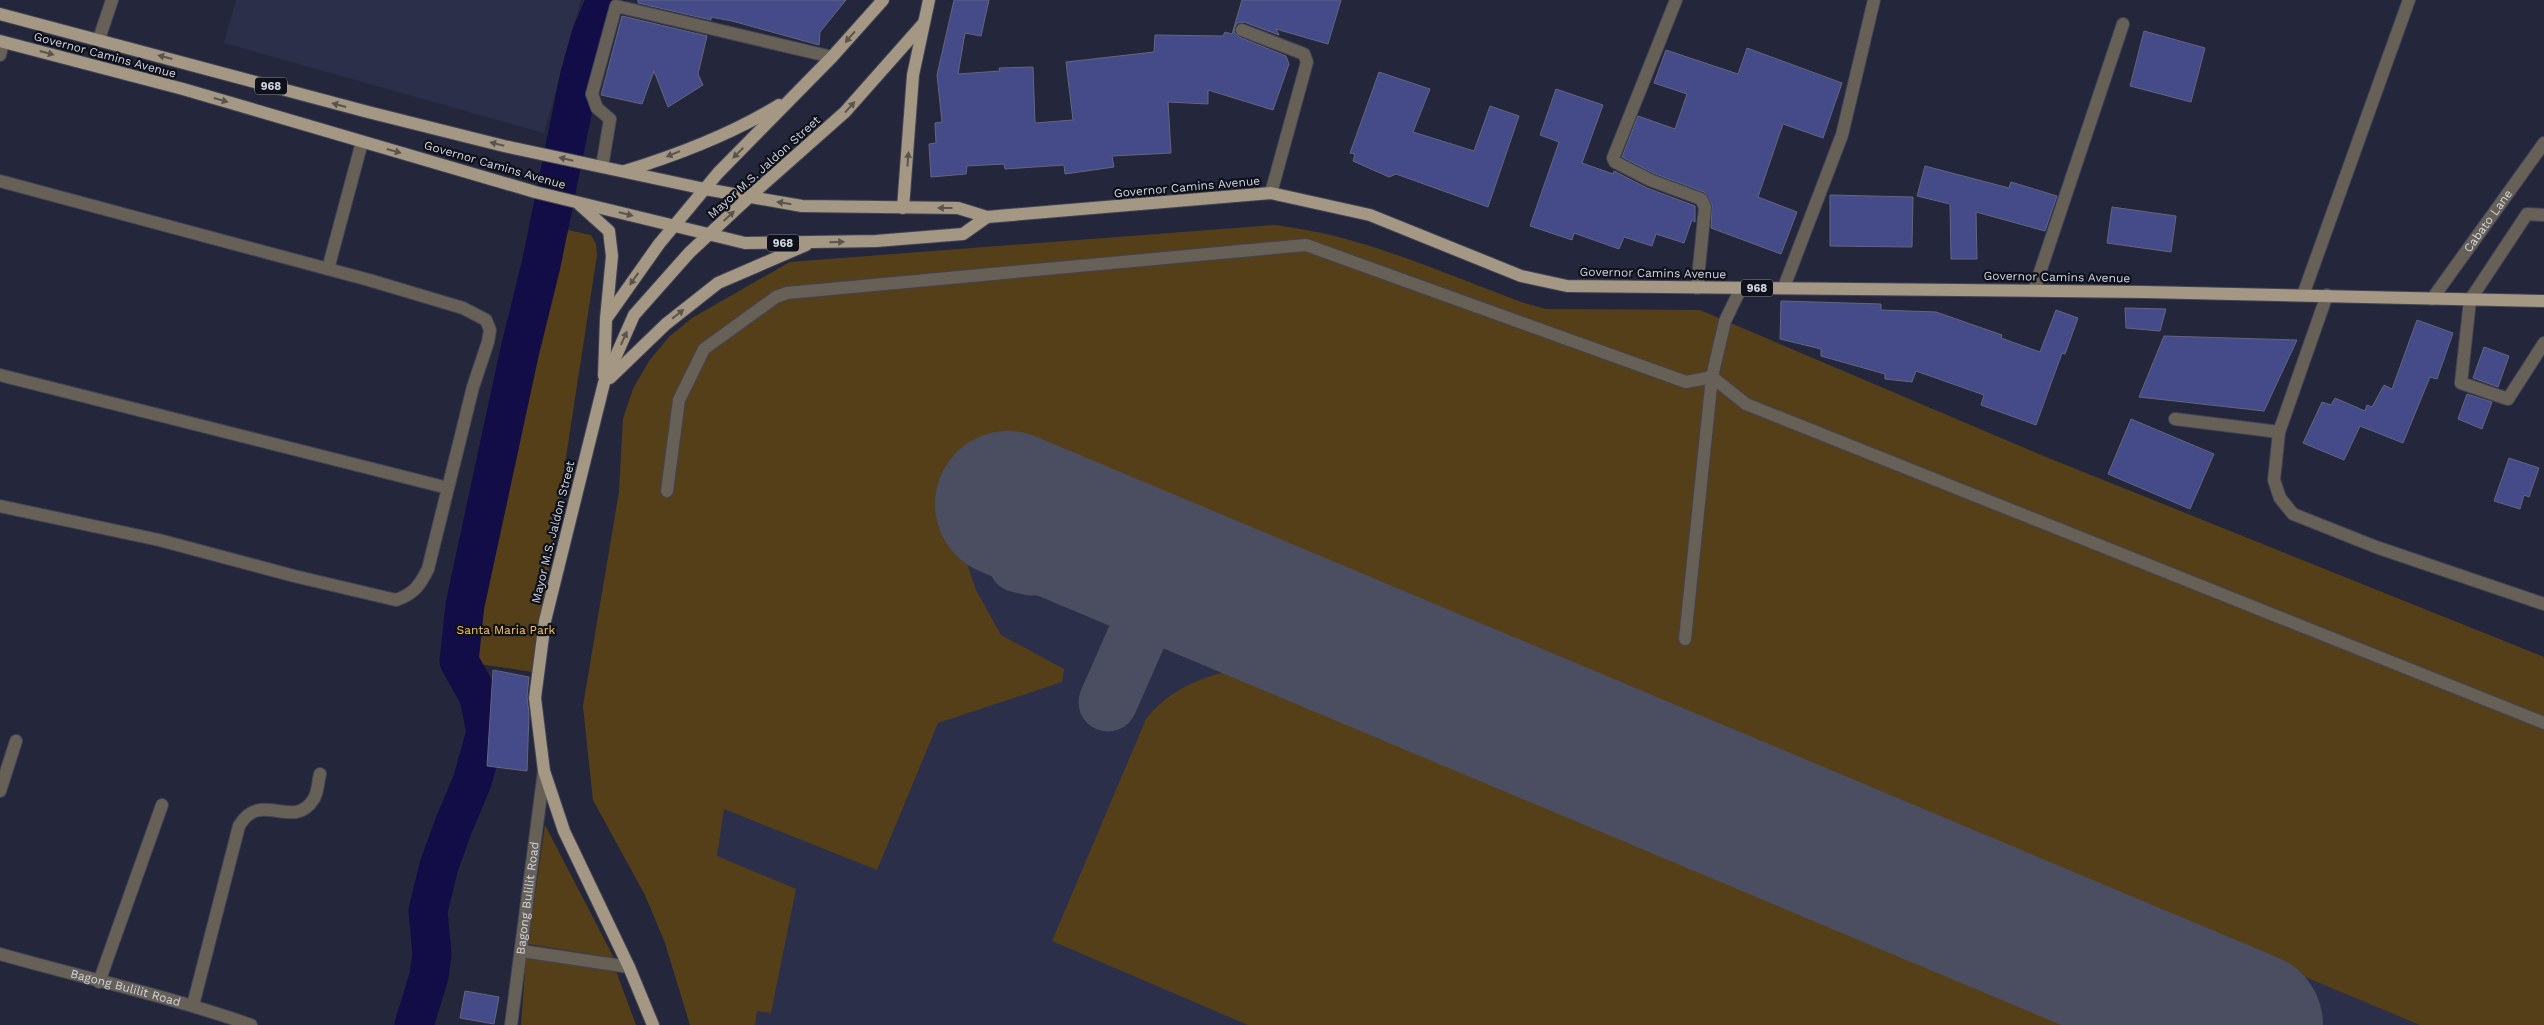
<svg xmlns="http://www.w3.org/2000/svg" width="2544" height="1025" font-family="'Work Sans',sans-serif">
<style>
.built{fill:#2b2f49}
.green{fill:#553f19}
.lines{fill:none;stroke-linecap:round;stroke-linejoin:round}
.river{stroke:#130d47;stroke-width:39}
.taxiway{stroke:#4b4e60;stroke-width:59}
.runway{stroke:#4b4e60;stroke-width:146}
.building{fill:#454a89;stroke:#62667e}
.minor-casing{stroke:#404355;stroke-width:14}
.major-casing{stroke:#404355;stroke-width:14}
.minor{stroke:#666057;stroke-width:12}
.major{stroke:#a49783;stroke-width:12}
.oneway{fill:#5a544e}
.labels{text-anchor:middle;dominant-baseline:central;stroke-width:4.5;stroke-linejoin:round;paint-order:stroke}
.shield{fill:#0f111a;stroke:#9699a5;stroke-width:1}
.shield-label{font-size:11px;font-weight:bold;fill:#d0d3e0}
.street-label{font-size:12px;fill:#d0d3e0;stroke:#0f111a}
.park-label{font-size:12px;fill:#fbc260;stroke:#0f111a}
</style>
<rect width="100%" height="100%" fill="#24273b"/>
<g class="built">
<path d="M 236,0 L 581,0 L 544,133 L 224,43 Z"/>
<path d="M 1274,225 L 1330,234 L 1377,248 L 1524,303 L 1546,309 L 1700,310 L 2046,457 L 2544,657 L 2544,1025 L 690,1025 L 665,943 L 645,895 L 593,800 L 583,706 L 619,492 L 623,419 L 633,389 L 649,361 L 669,337 L 692,318 L 790,262 Z"/>
</g>
<g class="green">
<path d="M 1274,225 C 1361,235 1443,273 1524,303 L 1546,309 L 1700,310 L 2046,457 L 2544,657 L 2544,1025 L 2420,1025 L 1024,442 L 967,564 L 976,590 L 1001,635 L 1064,669 L 1062,682 L 938,723 L 877,870 L 724,809 L 717,856 L 796,889 L 771,1013 L 757,1011 L 755,1025 L 690,1025 L 665,943 L 645,895 L 593,800 L 583,706 L 619,492 L 623,419 L 633,389 L 649,361 L 669,337 L 692,318 L 790,262 Z"/>
<path d="M 558,228 L 591,235 L 596,244 L 597,255 L 533,672 L 465,662 Z"/>
<path d="M 1225,672 L 2064,1025 L 1248,1025 L 1052,941 L 1146,719 C 1166,693 1194,680 1225,672 Z"/>
<path d="M 545,825 L 614,958 L 528,944 Z"/>
<path d="M 526,958 L 616,971 L 636,1025 L 521,1025 Z"/>
</g>
<g class="lines">
<path class="river" d="M 414,1025 L 429,976 L 432,954 L 428,911 L 439,866 L 453,827 L 472,782 L 486,732 L 479,697 L 459,661 L 465,605 L 520,350 L 541,265 L 580,74 L 591,35 L 606,0"/>
<g class="taxiway">
<path d="M 1124,552 L 1085,495 C 1078,494 1068,490 1061,492 C 1034,496 1005,538 1018,563 L 1031,566 L 1151,563"/>
<path d="M 1108,702 L 1166,570"/>
</g>
<path class="runway" d="M 1008,504 L 2250,1025"/>
</g>
<g class="building">
<path d="M 638,0 L 846,0 L 820,32 L 819,45 L 732,21 L 711,17 L 711,20 L 638,3 Z"/>
<path d="M 954,0 L 989,0 L 981,36 L 965,33 L 958,74 L 1000,71 L 999,68 L 1033,67 L 1035,123 L 1073,120 L 1066,62 L 1154,52 L 1155,35 L 1223,36 L 1225,32 L 1232,34 L 1242,0 L 1341,0 L 1328,44 L 1276,29 L 1279,35 L 1244,22 L 1237,23 L 1235,27 L 1234,32 L 1239,37 L 1286,56 L 1289,64 L 1273,110 L 1208,90 L 1208,104 L 1168,102 L 1171,153 L 1112,156 L 1114,167 L 1065,174 L 1064,165 L 1005,169 L 1004,164 L 967,166 L 966,174 L 931,177 L 929,144 L 936,143 L 935,123 L 942,122 L 937,75 Z"/>
<path d="M 622,16 L 707,36 L 698,74 L 703,85 L 668,107 L 654,71 L 642,104 L 601,95 Z"/>
<path d="M 2144,31 L 2205,48 L 2191,102 L 2130,86 Z"/>
<path d="M 1747,48 L 1842,83 L 1823,138 L 1783,124 L 1758,197 L 1797,212 L 1781,254 L 1711,228 L 1712,204 L 1704,192 L 1653,173 L 1622,157 L 1638,116 L 1675,129 L 1687,94 L 1654,83 L 1666,50 L 1738,74 Z"/>
<path d="M 1379,72 L 1430,89 L 1413,132 L 1474,151 L 1490,106 L 1519,116 L 1488,207 L 1396,174 L 1389,177 L 1353,161 L 1355,154 L 1350,153 Z"/>
<path d="M 1556,89 L 1603,105 L 1582,163 L 1613,174 L 1614,171 L 1647,188 L 1695,206 L 1695,222 L 1692,220 L 1684,243 L 1656,234 L 1652,246 L 1624,237 L 1619,249 L 1574,233 L 1572,240 L 1530,226 L 1559,142 L 1540,135 Z"/>
<path d="M 1925,166 L 2009,188 L 2011,182 L 2057,196 L 2045,231 L 1976,212 L 1977,259 L 1951,259 L 1950,204 L 1917,196 Z"/>
<path d="M 1830,195 L 1913,197 L 1912,247 L 1830,246 Z"/>
<path d="M 2112,207 L 2176,216 L 2171,252 L 2107,243 Z"/>
<path d="M 1781,301 L 1881,304 L 1881,310 L 1936,312 L 2002,335 L 2001,338 L 2040,352 L 2056,310 L 2078,318 L 2065,354 L 2062,353 L 2036,425 L 1981,405 L 1984,395 L 1916,371 L 1912,382 L 1885,379 L 1885,374 L 1821,356 L 1821,349 L 1780,339 Z"/>
<path d="M 2125,308 L 2166,309 L 2160,331 L 2126,328 Z"/>
<path d="M 2417,320 L 2453,333 L 2437,379 L 2430,377 L 2403,443 L 2360,426 L 2344,460 L 2303,443 L 2322,402 L 2331,405 L 2335,398 L 2365,411 L 2367,405 L 2372,407 L 2384,385 L 2392,389 Z"/>
<path d="M 2164,336 L 2297,340 L 2264,411 L 2139,397 Z"/>
<path d="M 2484,347 L 2509,356 L 2498,387 L 2473,378 Z"/>
<path d="M 2467,394 L 2492,402 L 2482,429 L 2458,419 Z"/>
<path d="M 2131,419 L 2214,454 L 2190,509 L 2108,474 Z"/>
<path d="M 2509,458 L 2539,468 L 2529,497 L 2524,495 L 2520,509 L 2494,501 Z"/>
<path d="M 493,670 L 529,677 L 527,697 L 529,714 L 527,771 L 487,766 Z"/>
<path d="M 465,991 L 499,997 L 494,1024 L 460,1018 Z"/>
</g>
<g class="lines">
<defs>
<g id="minor">
<path d="M 1676,0 L 1613,158 L 1615,162 L 1650,180 L 1701,199 L 1705,207 L 1697,288"/>
<path d="M 1242,30 L 1304,54 L 1307,62 L 1271,193"/>
<path d="M 99,39 L 112,0"/>
<path d="M 0,55 L 3,42"/>
<path d="M 602,167 L 610,119 L 597,108 L 592,94 L 616,6 L 832,57"/>
<path d="M 0,181 L 369,280 L 463,308 L 486,320 L 490,330 L 488,342 L 473,387 L 428,569 C 420,585 414,594 396,600 L 294,576 L 159,540 L 0,506"/>
<path d="M 2544,215 L 2527,214 L 2470,300 L 2461,383 L 2508,399 L 2544,343"/>
<path d="M 328,269 L 362,142"/>
<path d="M 1784,287 L 1842,135 L 1874,0"/>
<path d="M 1741,288 L 1725,321 L 1712,377 L 1746,404 L 2544,723"/>
<path d="M 2034,290 L 2123,24"/>
<path d="M 2303,295 L 2409,0"/>
<path d="M 2327,295 L 2279,432 L 2274,480 L 2280,498 L 2293,514 L 2376,547 L 2544,604"/>
<path id="s1" d="M 2432,299 L 2544,143"/>
<path d="M 0,375 L 448,488"/>
<path d="M 2175,419 L 2279,432"/>
<path d="M 667,491 L 679,400 L 704,349 L 776,297 L 787,293 L 1306,245 L 1686,382 L 1712,377 L 1685,639"/>
<path d="M 0,791 L 16,741"/>
<path d="M 522,951 L 629,967"/>
<path id="s2" d="M 0,954 C 84,978 169,996 251,1025"/>
<path d="M 99,982 L 162,805"/>
<path d="M 193,1005 L 239,826 C 260,789 293,831 313,800 C 318,794 318,781 320,774"/>
<path id="s3" d="M 511,1025 L 544,771"/>
</g>
<g id="major">
<path d="M 0,14 L 368,112 L 504,146 L 705,189 L 802,206 L 958,208 L 987,217 L 1271,193 L 1370,215 L 1521,276 L 1567,286 L 2144,292 L 2544,301"/>
<path d="M 0,41 L 183,89 L 535,192 L 745,243 L 876,241 L 963,234 L 987,217"/>
<path d="M 625,171 C 677,155 732,134 779,105"/>
<path d="M 580,205 L 609,231 L 612,256 L 606,319"/>
<path d="M 903,208 L 913,75 L 929,0"/>
<path d="M 604,376 L 606,319 L 659,244 L 718,173 L 832,57 L 883,0"/>
<path d="M 610,378 L 666,324 L 718,283 L 806,245"/>
<path d="M 653,1025 L 629,967 L 564,831 L 544,771 L 535,698 L 545,621 L 604,383 L 634,315 L 689,253 L 748,198 L 845,112 L 923,24"/>
</g>
</defs>
<use href="#minor" class="minor-casing"/>
<use href="#major" class="major-casing"/>
<use href="#minor" class="minor"/>
<use href="#major" class="major"/>
</g>
<defs><path id="oneway-solid" d="M-6-.8H1V-3.2L6.5 0L1 3.2V.8H-6Z" transform="scale(1.25)"/></defs>
<g class="oneway">
<use href="#oneway-solid" transform="translate(850 37) rotate(131)"/>
<use href="#oneway-solid" transform="translate(47 53) rotate(15)"/>
<use href="#oneway-solid" transform="translate(165 57) rotate(-165)"/>
<use href="#oneway-solid" transform="translate(221 100) rotate(16)"/>
<use href="#oneway-solid" transform="translate(339 105) rotate(-165)"/>
<use href="#oneway-solid" transform="translate(850 107) rotate(-48)"/>
<use href="#oneway-solid" transform="translate(497 144) rotate(-166)"/>
<use href="#oneway-solid" transform="translate(394 151) rotate(16)"/>
<use href="#oneway-solid" transform="translate(738 153) rotate(135)"/>
<use href="#oneway-solid" transform="translate(673 154) rotate(158)"/>
<use href="#oneway-solid" transform="translate(566 159) rotate(-167)"/>
<use href="#oneway-solid" transform="translate(908 159) rotate(-86)"/>
<use href="#oneway-solid" transform="translate(784 203) rotate(-171)"/>
<use href="#oneway-solid" transform="translate(945 208) rotate(-180)"/>
<use href="#oneway-solid" transform="translate(626 214) rotate(14)"/>
<use href="#oneway-solid" transform="translate(729 216) rotate(-43)"/>
<use href="#oneway-solid" transform="translate(837 242) rotate(-1)"/>
<use href="#oneway-solid" transform="translate(634 279) rotate(125)"/>
<use href="#oneway-solid" transform="translate(678 314) rotate(-38)"/>
<use href="#oneway-solid" transform="translate(624 338) rotate(-66)"/>
</g>
<g class="labels">
<g class="shield">
<rect x="255" y="77.5" width="32" height="17" rx="4"/>
<rect x="767" y="234.5" width="32" height="17" rx="4"/>
<rect x="1741" y="279.5" width="32" height="17" rx="4"/>
</g>
<g class="shield-label">
<text x="271" y="86">968</text>
<text x="783" y="243">968</text>
<text x="1757" y="288">968</text>
</g>
<g class="street-label">
<text transform="translate(105 55) rotate(15)">Governor Camins Avenue</text>
<text transform="translate(495 165) rotate(16)">Governor Camins Avenue</text>
<text transform="translate(764 167) rotate(-42)">Mayor M.S. Jaldon Street</text>
<text transform="translate(1187 187) rotate(-5)">Governor Camins Avenue</text>
<text stroke="none"><textPath href="#s1" startOffset="96">Cabato Lane</textPath></text>
<text transform="translate(1653 273) rotate(1)">Governor Camins Avenue</text>
<text transform="translate(2057 277) rotate(1)">Governor Camins Avenue</text>
<text transform="translate(553 532) rotate(-76)">Mayor M.S. Jaldon Street</text>
<text stroke="none"><textPath href="#s3" startOffset="128">Bagong Bulilit Road</textPath></text>
<text stroke="none"><textPath href="#s2" startOffset="130">Bagong Bulilit Road</textPath></text>
</g>
<g class="park-label">
<text x="506" y="630">Santa Maria Park</text>
</g>
</g>
</svg>
